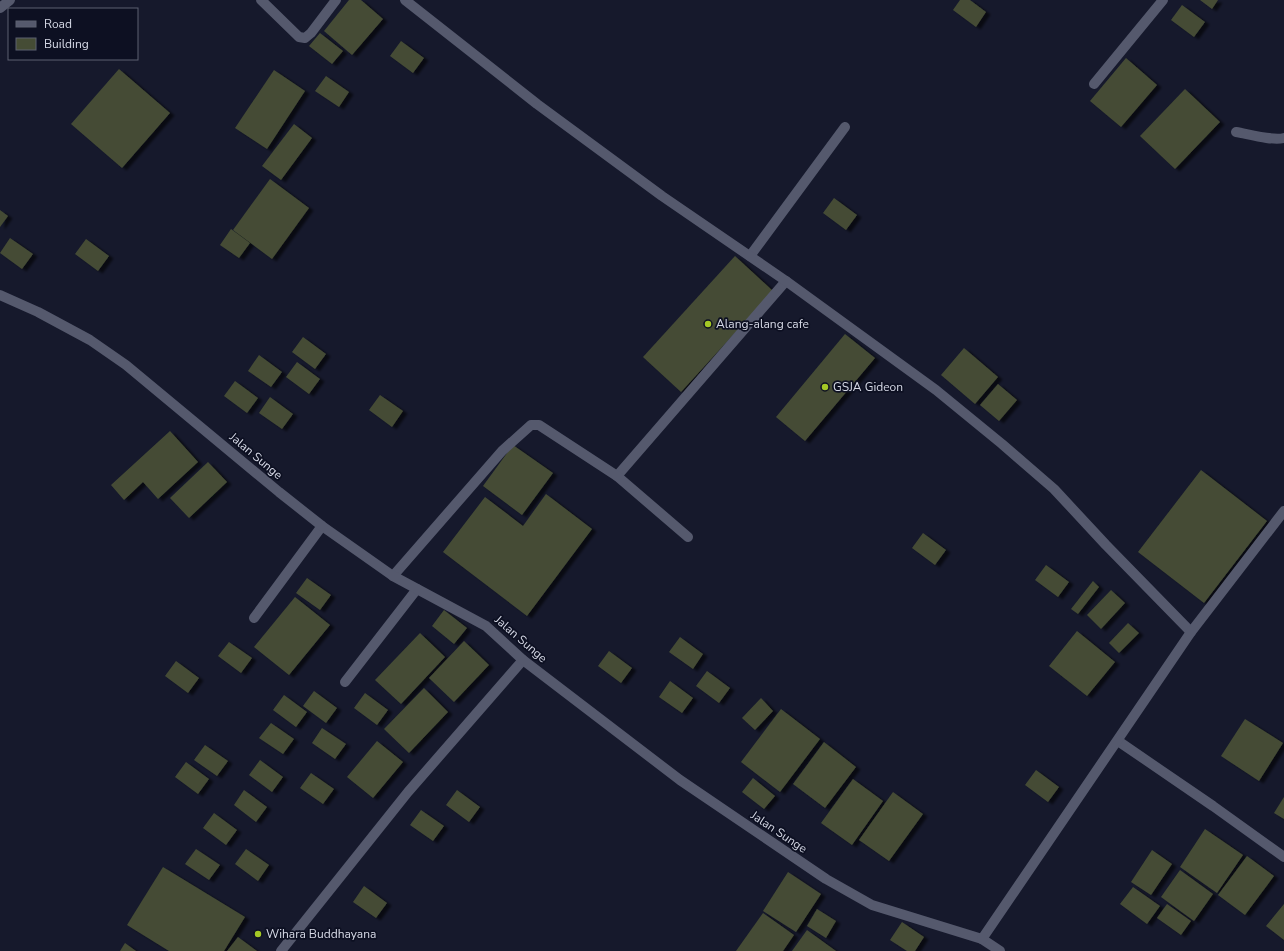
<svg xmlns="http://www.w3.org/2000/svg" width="1284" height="951" font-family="'Nunito Sans',sans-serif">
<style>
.building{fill:#454c35;filter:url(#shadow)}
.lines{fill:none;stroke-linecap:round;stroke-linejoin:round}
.lane{stroke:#55596d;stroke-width:10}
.street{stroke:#55596d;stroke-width:10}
.poi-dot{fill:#a4c825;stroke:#0d1022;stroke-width:1.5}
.labels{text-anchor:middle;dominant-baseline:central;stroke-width:3.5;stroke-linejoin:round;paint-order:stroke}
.poi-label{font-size:12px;fill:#d6d9e6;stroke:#0d1022;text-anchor:start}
.street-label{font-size:12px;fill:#d6d9e6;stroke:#0d1022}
</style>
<defs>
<filter id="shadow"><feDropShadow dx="4.5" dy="2.5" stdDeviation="1" flood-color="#0009"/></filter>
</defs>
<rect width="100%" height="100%" fill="#16192c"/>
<g class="building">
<path d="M 349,0 L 361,0 L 383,19 L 352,55 L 324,31 Z"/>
<path d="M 960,0 L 970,0 L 986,12 L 976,27 L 953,10 Z"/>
<path d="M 1200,0 L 1218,0 L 1212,9 Z"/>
<path d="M 1182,5 L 1205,22 L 1194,37 L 1171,20 Z"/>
<path d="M 320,33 L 343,51 L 332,64 L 309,46 Z"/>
<path d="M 401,41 L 424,58 L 413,73 L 390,56 Z"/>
<path d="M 1126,58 L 1157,85 L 1121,127 L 1090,101 Z"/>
<path d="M 119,69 L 170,113 L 122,168 L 71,124 Z"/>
<path d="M 274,70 L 305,91 L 267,149 L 235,128 Z"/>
<path d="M 326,76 L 349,92 L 339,107 L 315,91 Z"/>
<path d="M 1185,89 L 1220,122 L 1175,169 L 1140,136 Z"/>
<path d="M 294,124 L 312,138 L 281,180 L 262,166 Z"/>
<path d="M 270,179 L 309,208 L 272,259 L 233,230 Z"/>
<path d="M 834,198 L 857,215 L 846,230 L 823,213 Z"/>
<path d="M 0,210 L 8,216 L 0,227 Z"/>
<path d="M 231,229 L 250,243 L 239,258 L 220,245 Z"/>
<path d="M 10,238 L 33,254 L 22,269 L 0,253 Z"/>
<path d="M 86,239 L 109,256 L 98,271 L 75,254 Z"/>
<path d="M 735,256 L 773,291 L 681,392 L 643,357 Z"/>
<path d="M 845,334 L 875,358 L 805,441 L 776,417 Z"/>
<path d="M 303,337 L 326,354 L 315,369 L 292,352 Z"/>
<path d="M 964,348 L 998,377 L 975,404 L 941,375 Z"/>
<path d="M 259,355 L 282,372 L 271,387 L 248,371 Z"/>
<path d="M 297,362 L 320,379 L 309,394 L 286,377 Z"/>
<path d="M 235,381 L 258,398 L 247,413 L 224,396 Z"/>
<path d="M 998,384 L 1017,400 L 999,421 L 980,405 Z"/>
<path d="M 380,395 L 403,411 L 392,427 L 369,410 Z"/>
<path d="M 270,397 L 293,414 L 282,429 L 259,413 Z"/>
<path d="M 170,431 L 198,462 L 158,499 L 143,482 L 124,500 L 111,485 Z"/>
<path d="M 513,445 L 553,473 L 522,515 L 483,486 Z"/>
<path d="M 208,462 L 227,482 L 189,518 L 170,498 Z"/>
<path d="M 1201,470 L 1267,521 L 1204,603 L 1138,552 Z"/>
<path d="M 546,494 L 592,529 L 527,616 L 443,552 L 485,497 L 523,526 Z"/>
<path d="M 923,533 L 946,550 L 935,565 L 912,548 Z"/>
<path d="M 1046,565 L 1069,582 L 1058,597 L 1035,580 Z"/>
<path d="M 307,578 L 331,595 L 320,610 L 296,593 Z"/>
<path d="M 1093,581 L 1099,587 L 1078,614 L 1071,609 Z"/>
<path d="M 1111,590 L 1125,603 L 1101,629 L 1087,615 Z"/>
<path d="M 295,597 L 330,625 L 289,675 L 254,647 Z"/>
<path d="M 444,610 L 467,628 L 454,644 L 432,626 Z"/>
<path d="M 1128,623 L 1139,633 L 1119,653 L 1109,643 Z"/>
<path d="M 1077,631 L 1115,662 L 1087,696 L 1049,666 Z"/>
<path d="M 420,633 L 445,657 L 401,704 L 375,680 Z"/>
<path d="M 680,637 L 703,654 L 693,669 L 669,652 Z"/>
<path d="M 464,641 L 489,665 L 454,702 L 429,678 Z"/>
<path d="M 229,642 L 252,658 L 241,673 L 218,656 Z"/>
<path d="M 609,651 L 632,668 L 621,683 L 598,666 Z"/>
<path d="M 176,661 L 199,678 L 188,693 L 165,676 Z"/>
<path d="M 707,671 L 730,688 L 719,703 L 696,686 Z"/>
<path d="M 670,681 L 693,698 L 682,713 L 659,697 Z"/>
<path d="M 424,688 L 448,712 L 409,753 L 384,729 Z"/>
<path d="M 314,691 L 337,708 L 326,723 L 303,706 Z"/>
<path d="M 365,693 L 388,710 L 377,725 L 354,708 Z"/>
<path d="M 284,695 L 307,712 L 296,727 L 273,710 Z"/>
<path d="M 761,698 L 773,711 L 755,730 L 742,718 Z"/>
<path d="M 781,709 L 820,739 L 780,792 L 741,762 Z"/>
<path d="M 1245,719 L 1283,743 L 1259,781 L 1221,756 Z"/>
<path d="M 271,723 L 294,739 L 283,754 L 259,738 Z"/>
<path d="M 322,728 L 346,744 L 335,759 L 312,743 Z"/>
<path d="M 377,741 L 403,762 L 373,798 L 347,777 Z"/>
<path d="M 824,742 L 856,767 L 825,808 L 793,784 Z"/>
<path d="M 205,745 L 228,761 L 217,776 L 194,760 Z"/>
<path d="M 260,760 L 283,777 L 272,792 L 249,775 Z"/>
<path d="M 186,762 L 209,779 L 198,794 L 175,777 Z"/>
<path d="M 1036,770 L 1059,787 L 1048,802 L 1025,785 Z"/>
<path d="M 311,773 L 334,789 L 323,804 L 300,788 Z"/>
<path d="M 753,778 L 775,796 L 764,809 L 742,792 Z"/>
<path d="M 853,779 L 883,801 L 852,845 L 821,823 Z"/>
<path d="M 244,790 L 267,807 L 256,822 L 234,805 Z"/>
<path d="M 457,790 L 480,807 L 469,822 L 446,805 Z"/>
<path d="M 893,792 L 923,814 L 889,861 L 859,840 Z"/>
<path d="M 1284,797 L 1284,819 L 1274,813 Z"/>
<path d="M 421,810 L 444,826 L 433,841 L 410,825 Z"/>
<path d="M 214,813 L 237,830 L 226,845 L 203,828 Z"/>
<path d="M 1205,829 L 1243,855 L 1217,893 L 1180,867 Z"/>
<path d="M 196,849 L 220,865 L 209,880 L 185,864 Z"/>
<path d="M 246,849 L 269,865 L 258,881 L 235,864 Z"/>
<path d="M 1152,850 L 1172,864 L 1151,895 L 1131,882 Z"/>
<path d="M 1247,856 L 1274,876 L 1245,915 L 1218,895 Z"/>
<path d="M 163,867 L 245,917 L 224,951 L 169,951 L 127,925 Z"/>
<path d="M 1180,870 L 1213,894 L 1194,921 L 1161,897 Z"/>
<path d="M 788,872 L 821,894 L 796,932 L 763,911 Z"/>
<path d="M 364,886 L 387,903 L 376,918 L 353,902 Z"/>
<path d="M 1133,887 L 1160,906 L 1147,924 L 1120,904 Z"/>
<path d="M 1167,904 L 1191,921 L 1181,935 L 1157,918 Z"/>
<path d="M 1284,904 L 1284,940 L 1266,926 Z"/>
<path d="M 817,909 L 836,921 L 826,938 L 807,926 Z"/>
<path d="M 763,913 L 794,935 L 783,951 L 736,951 Z"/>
<path d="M 902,922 L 924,937 L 915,951 L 907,951 L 890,940 Z"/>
<path d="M 807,930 L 836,951 L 792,951 Z"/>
<path d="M 238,937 L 257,951 L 227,951 Z"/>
<path d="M 125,943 L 136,951 L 120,951 Z"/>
</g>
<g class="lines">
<g class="lane">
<path d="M 750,256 L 845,127"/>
<path d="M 617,476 L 786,281"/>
<path d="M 393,576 L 502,451 L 531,425 L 539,425 L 617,476 L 688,537"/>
<path d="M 254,618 L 322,526"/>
<path d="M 345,682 L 417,589"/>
<path d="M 1118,741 L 1213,806 L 1284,857"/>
<path d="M 281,951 L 408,792 L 523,660"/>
</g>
<g class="street">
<path d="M 261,0 L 299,37 L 305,38 L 311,33 L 336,0"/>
<path d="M 405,0 L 537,104 L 662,196 L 786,281 L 936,390 L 1002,444 L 1054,489 L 1106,545 L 1191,632"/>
<path d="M 0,8 L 10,0"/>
<path d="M 1094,84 L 1163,0"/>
<path d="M 1236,132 C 1248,134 1272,141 1284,138"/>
<path d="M 0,295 L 38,312 L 90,340 L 126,365 L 279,492 L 322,526 L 393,576 L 486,626 L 523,660 L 680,780 L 826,879 L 872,905 L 982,939 L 1000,951"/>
<path d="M 982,939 L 1191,632 L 1284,511"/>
</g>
</g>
<g class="poi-dot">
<circle cx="708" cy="324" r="4"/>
<circle cx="825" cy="387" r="4"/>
<circle cx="258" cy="934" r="4"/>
</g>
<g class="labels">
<g class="poi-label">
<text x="716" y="324">Alang-alang cafe</text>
<text x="833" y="387">GSJA Gideon</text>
<text x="266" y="934">Wihara Buddhayana</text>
</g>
<g class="street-label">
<text transform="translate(256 456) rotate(40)">Jalan Sunge</text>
<text transform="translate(521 639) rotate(41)">Jalan Sunge</text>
<text transform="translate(779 832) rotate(34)">Jalan Sunge</text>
</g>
</g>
<rect x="8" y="8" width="130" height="52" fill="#0d1022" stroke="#5d6070"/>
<rect x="16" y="21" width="20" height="6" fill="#55596d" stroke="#5d6070"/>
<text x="44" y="28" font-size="12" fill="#d6d9e6">Road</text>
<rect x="16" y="38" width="20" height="12" fill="#454c35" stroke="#5d6070"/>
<text x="44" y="48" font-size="12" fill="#d6d9e6">Building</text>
</svg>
